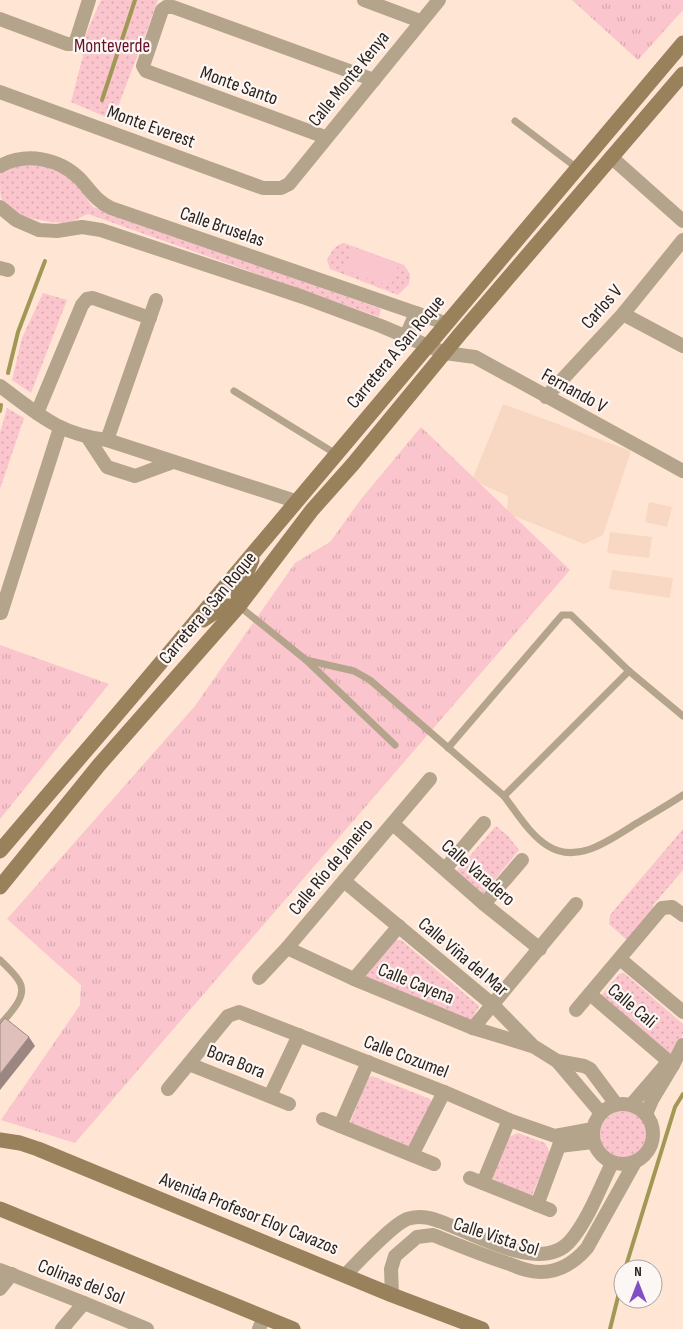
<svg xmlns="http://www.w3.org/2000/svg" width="683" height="1329" font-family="'Sofia Sans Condensed',sans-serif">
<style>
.built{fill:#f8d8c3}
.grass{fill:url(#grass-tufts)}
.park{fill:url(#park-dots)}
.pitch{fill:#fac5cc}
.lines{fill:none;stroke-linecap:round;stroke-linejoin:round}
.stream{stroke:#a19856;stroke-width:4}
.lane{stroke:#b4a48b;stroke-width:7}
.street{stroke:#b4a48b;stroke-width:14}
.secondary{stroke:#99815c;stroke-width:15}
.shaded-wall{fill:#9c8682}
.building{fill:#dfc0ba;stroke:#9c8682}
.labels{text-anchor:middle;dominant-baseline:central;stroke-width:4.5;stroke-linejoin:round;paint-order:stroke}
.park-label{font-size:19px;fill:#66112a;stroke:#fcf7f4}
.street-label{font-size:19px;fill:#2d231d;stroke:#fcf7f4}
</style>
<defs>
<pattern id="grass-tufts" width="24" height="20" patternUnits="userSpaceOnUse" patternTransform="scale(1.25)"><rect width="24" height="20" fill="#fac5cc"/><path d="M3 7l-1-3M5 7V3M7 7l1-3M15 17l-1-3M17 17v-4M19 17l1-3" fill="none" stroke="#d7a9af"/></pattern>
<pattern id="park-dots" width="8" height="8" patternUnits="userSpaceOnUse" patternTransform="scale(1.25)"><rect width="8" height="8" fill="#fac5cc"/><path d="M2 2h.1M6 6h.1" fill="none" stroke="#d7a9af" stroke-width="1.8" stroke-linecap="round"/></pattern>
</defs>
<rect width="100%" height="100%" fill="#ffe5d4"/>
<g class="built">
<path d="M 503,404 L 631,451 L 603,535 L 584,544 L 507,513 L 508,496 L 472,480 Z"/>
<path d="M 649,502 L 672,507 L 667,527 L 645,522 Z"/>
<path d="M 610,532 L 652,537 L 649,558 L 607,553 Z"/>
<path d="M 612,570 L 673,578 L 670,598 L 609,589 Z"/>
</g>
<g class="grass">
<path d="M 572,0 L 683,0 L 683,10 L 638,60 Z"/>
<path d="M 421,427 L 570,570 L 75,1143 L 1,1120 L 80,1005 L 81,985 L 7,919 L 195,706 L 295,563 L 330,542 L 362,498 Z"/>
<path d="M 0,645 L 109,684 L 0,819 Z"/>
</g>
<g class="park">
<path d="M 101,0 L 158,0 C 144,40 128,79 113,120 L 71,102 L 83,56 L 79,50 Z"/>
<path d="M 38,163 C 47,167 65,172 72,177 C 82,185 86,199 93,207 L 381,309 L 379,317 L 88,214 C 82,216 77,220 71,222 C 53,225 8,217 1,198 C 0,190 0,178 0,171 L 5,167 Z"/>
<path d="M 344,243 L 404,265 L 410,274 L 409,284 L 398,295 L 330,269 L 327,260 C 331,252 335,245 344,243 Z"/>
<path d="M 43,293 L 67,300 L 31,393 L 12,380 L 22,338 Z"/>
<path d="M 7,408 L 24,418 L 0,489 L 0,433 Z"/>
<path d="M 496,826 L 508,836 L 519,850 L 483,894 L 476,895 L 453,875 Z"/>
<path d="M 683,829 L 683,870 L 654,904 L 652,912 L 627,940 L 609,924 L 610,915 Z"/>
<path d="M 395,940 L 401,940 L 479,1006 L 472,1019 L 465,1020 L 364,978 Z"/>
<path d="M 624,973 L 683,1024 L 683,1035 L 671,1055 L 601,996 L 619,974 Z"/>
<path d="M 372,1076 L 430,1099 L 432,1102 L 413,1148 L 350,1123 L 367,1079 Z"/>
<circle cx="624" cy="1135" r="24"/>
<path d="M 518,1133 L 545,1143 L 550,1153 L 532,1195 L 529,1197 L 495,1183 L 493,1178 L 509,1137 Z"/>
</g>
<path class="pitch" d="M 352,248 L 399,264 L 391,286 L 344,270 Z"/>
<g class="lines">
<g class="stream">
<path d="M 102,100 L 135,0"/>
<path d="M 8,373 L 18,332 L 45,261"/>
<path d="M 0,411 L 1,405"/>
<path d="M 625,1269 L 675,1107 L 683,1094"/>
<path d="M 610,1329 L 623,1277"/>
</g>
<g class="lane">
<path d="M 515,121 L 577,168"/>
<path d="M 234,391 L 336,454"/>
<path d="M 239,606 L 306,660 L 395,745"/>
<path d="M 306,660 L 354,671 L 370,680 L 504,796 L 629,671"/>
<path d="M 448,748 L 562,615 L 571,615 L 629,671 L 683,716"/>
<path d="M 504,796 C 517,813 530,835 548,846 C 578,865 611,839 637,823 C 652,814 668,805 683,795"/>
<path d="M 0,960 C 6,966 14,973 19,981 C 29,996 9,1014 0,1025"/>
</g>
<g class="street">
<path d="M 364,0 L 420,21"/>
<path d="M 0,19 L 67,44 L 75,44 L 89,0"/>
<path d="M 0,92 L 263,188 L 281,188 L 289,184 L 439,0"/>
<path d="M 325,137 L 146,71 L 143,66 L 162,10 L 166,7 L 173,7 L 374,80"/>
<path d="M 611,157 L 683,221"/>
<path d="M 0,166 C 26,152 59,158 80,179 C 90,190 96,201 111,208 L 445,323"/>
<path d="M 0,207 L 16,220 L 39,230 L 57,231 L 82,227 L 101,230 L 303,297 L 381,326 L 445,353 L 475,357 L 683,471"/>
<path d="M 0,268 L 8,270"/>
<path d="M 623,314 L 683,346"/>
<path d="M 406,336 L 416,313"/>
<path d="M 0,386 C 38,414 58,434 107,440 L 295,501"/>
<path d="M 546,397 L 623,314 L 683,240"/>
<path d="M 37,413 L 82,305 L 87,299 L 93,298 L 150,318"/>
<path d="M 88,438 L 107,467 L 135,476 L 173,462"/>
<path d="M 107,440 L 156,300"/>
<path d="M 1,613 L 60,428"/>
<path d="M 393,824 L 484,904 L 540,949"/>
<path d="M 445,869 L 484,823"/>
<path d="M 344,881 L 493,1005 L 533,1046 L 557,1061 L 601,1113"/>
<path d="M 484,904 L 522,860"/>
<path d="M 287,948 L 354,979 L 473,1028 L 532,1046"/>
<path d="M 620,959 L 683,1012"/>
<path d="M 259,978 L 287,948 L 430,779"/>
<path d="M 354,979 L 399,926"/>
<path d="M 590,994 L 673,1065"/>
<path d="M 576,1010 L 662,908 L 672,907 L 683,915"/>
<path d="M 473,1028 L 576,904"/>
<path d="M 557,1061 L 584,1066 L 590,1069 L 616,1104"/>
<path d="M 189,1064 L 289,1104"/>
<path d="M 168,1089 L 228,1016 L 239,1012 L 444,1092 L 509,1120 L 555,1136 L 593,1129"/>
<path d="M 270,1096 L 299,1035"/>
<circle cx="623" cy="1134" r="30"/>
<path d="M 631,1105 L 668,1062"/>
<path d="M 646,1114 L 652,1100 L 673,1065 L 683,1045"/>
<path d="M 323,1119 L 434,1164"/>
<path d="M 340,1126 L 368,1062"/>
<path d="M 559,1146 L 593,1142"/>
<path d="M 412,1155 L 444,1092"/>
<path d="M 470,1178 L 550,1210"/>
<path d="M 483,1183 L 509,1120"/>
<path d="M 537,1205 L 559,1146"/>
<path d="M 0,1270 L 84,1303 L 147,1329"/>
<path d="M 345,1275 C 358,1262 392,1225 407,1219 C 423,1213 439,1221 454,1227 C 485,1239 544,1273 571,1240 C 588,1220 601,1186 612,1163"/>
<path d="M 0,1289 L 12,1274"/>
<path d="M 392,1295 L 391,1269 L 395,1256 L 417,1237 L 433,1235 C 458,1245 484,1256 510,1264 C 520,1268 529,1272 540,1272 C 559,1272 575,1262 587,1248 L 635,1162"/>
<path d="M 62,1329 L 84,1303"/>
<path d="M 259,1329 L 264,1317"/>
</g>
<g class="secondary">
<path d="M 203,620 L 224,606 L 239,606 L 238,593 L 252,560"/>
<path d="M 0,851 C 47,795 95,741 142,685 C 322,470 502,256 683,43"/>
<path d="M 0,887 L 99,765 L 239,606 L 312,510 L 353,464 L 460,334 L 683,74"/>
<path d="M 0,1140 L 20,1143 L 38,1149 L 392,1295 L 482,1329"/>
<path d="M 0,1209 L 293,1329"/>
</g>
</g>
<path class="shaded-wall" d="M 29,1037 L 35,1046 L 0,1090 L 0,1074 Z"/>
<path class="building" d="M 5,1018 L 29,1037 L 0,1074 L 0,1024 Z"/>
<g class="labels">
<g class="park-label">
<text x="112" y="46">Monteverde</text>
</g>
<g class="street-label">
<text transform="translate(349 79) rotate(-51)">Calle Monte Kenya</text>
<text transform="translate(239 86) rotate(20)">Monte Santo</text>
<text transform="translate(151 127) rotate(20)">Monte Everest</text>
<text transform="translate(222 227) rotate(19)">Calle Bruselas</text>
<text transform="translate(602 307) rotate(-49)">Carlos V</text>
<text transform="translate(396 352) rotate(-50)">Carretera A San Roque</text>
<text transform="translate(574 391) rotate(29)">Fernando V</text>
<text transform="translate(208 608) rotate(-50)">Carretera a San Roque</text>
<text transform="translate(331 867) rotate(-50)">Calle Río de Janeiro</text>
<text transform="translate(478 873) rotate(41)">Calle Varadero</text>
<text transform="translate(463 957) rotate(40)">Calle Viña del Mar</text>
<text transform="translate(416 984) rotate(22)">Calle Cayena</text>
<text transform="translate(632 1006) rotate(40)">Calle Cali</text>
<text transform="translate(406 1057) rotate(21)">Calle Cozumel</text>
<text transform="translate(236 1062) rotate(22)">Bora Bora</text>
<text transform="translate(249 1214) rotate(22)">Avenida Profesor Eloy Cavazos</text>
<text transform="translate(496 1237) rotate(18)">Calle Vista Sol</text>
<text transform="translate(81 1282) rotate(22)">Colinas del Sol</text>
</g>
</g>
<g transform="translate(638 1284)"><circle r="24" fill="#fcf7f4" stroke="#a9a29e"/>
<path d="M0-4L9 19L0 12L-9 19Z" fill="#824ec6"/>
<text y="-8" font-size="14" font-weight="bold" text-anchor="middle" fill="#2d231d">N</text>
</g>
</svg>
